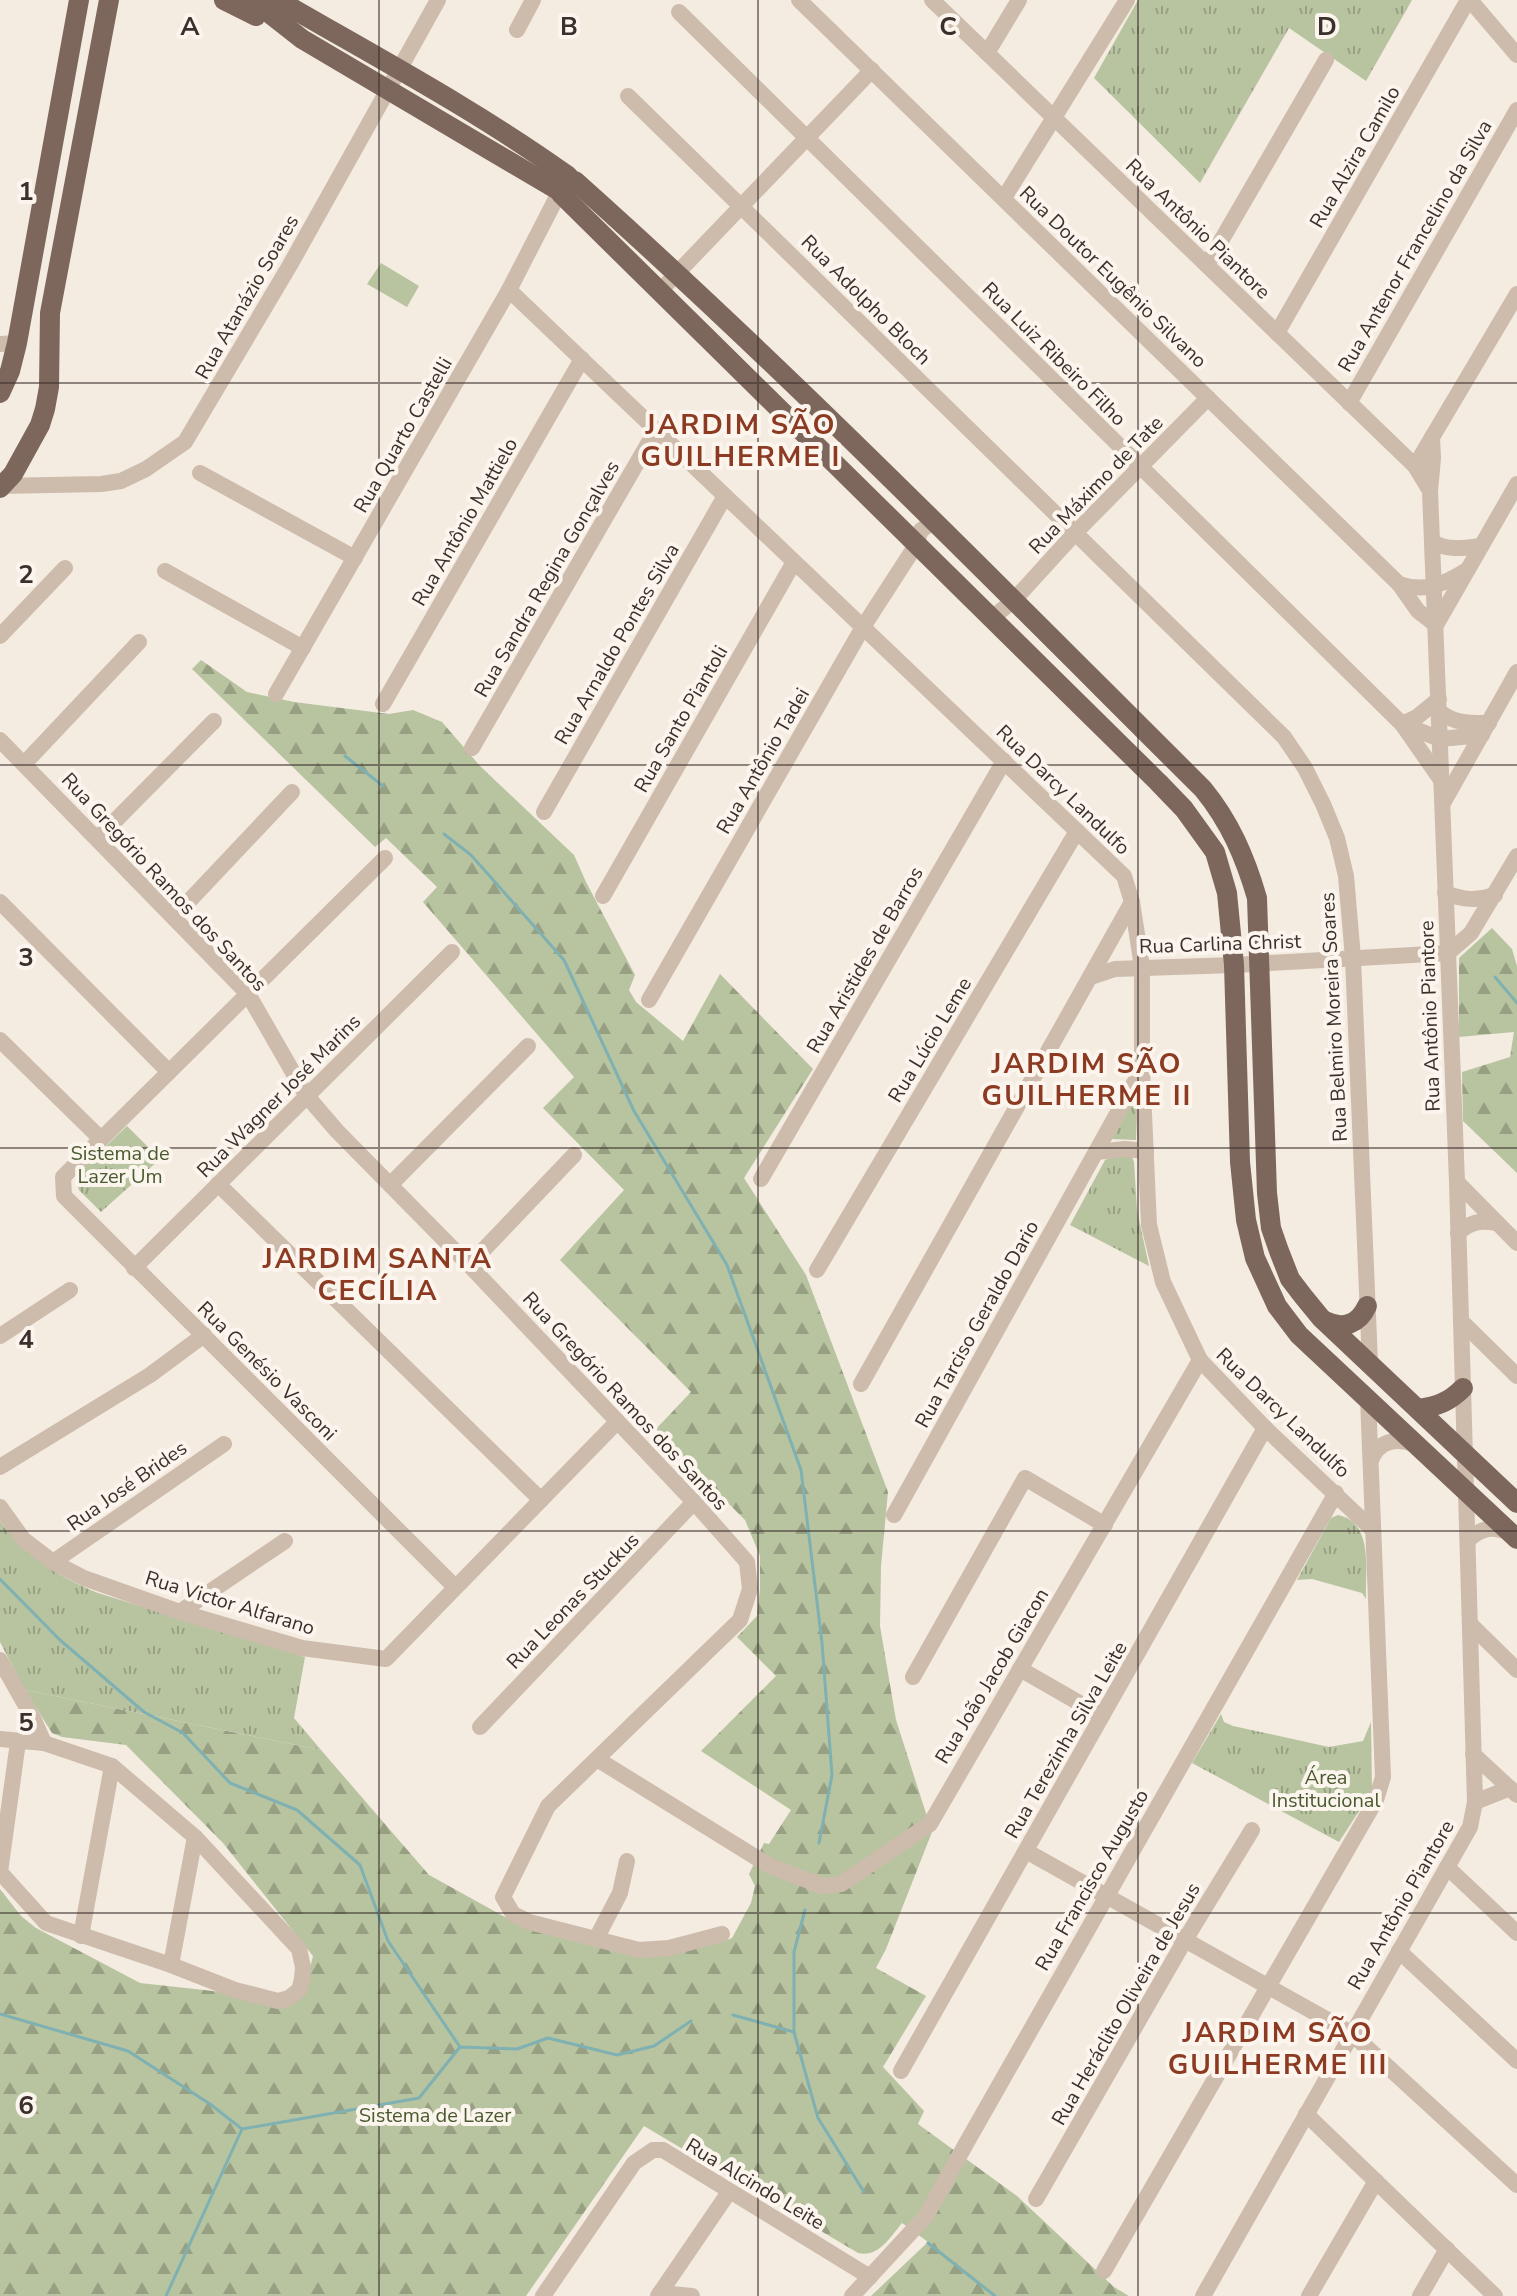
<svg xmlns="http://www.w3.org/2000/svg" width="1517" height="2296" font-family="'Nunito Sans',sans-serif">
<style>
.forest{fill:url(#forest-firs)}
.park{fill:url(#park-tufts)}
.pitch{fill:#b8c4a0}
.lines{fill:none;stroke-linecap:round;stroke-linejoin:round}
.stream{stroke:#7fb0b2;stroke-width:3}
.minor{stroke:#cdbbac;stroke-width:16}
.major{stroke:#7d675c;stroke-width:20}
.grid{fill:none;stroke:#3b302b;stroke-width:2;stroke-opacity:0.55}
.labels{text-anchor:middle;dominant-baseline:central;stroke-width:8;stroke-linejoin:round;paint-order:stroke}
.street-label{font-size:20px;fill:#3b302b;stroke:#fbf5ee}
.park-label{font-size:20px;fill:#4a5a2e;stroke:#fbf5ee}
.district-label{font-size:28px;font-weight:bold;letter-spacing:2px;fill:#8c3b22;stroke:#fbf5ee}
.grid-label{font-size:26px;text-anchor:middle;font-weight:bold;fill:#3b302b;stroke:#fbf5ee;stroke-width:8;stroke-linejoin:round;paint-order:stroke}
</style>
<defs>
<pattern id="forest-firs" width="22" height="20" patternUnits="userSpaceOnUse" patternTransform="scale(2)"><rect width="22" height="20" fill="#b8c4a0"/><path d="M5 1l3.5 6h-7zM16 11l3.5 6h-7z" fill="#97a083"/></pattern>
<pattern id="park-tufts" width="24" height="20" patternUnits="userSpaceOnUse" patternTransform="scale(2)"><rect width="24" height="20" fill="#b8c4a0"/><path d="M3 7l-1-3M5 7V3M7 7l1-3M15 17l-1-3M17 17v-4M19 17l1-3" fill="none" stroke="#97a083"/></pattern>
</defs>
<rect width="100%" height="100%" fill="#f4ebe1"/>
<g class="forest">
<path d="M 201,660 L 247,692 L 294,702 L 389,714 L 413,710 L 442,722 L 480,766 L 574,855 L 586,882 L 635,975 L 629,990 L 636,1002 L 683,1041 L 720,974 L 813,1069 L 744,1178 L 806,1275 L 888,1492 L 881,1566 L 880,1626 L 896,1720 L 932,1832 L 886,1949 L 876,1968 L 926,1996 L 883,2067 L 924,2111 L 918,2124 L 1017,2196 L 1114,2287 L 1129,2296 L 871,2296 L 928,2242 L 902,2223 C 891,2236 879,2258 858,2253 L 644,2126 L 526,2296 L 0,2296 L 0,1889 L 21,1916 L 36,1928 L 140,1983 L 222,1992 L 303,1996 L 313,1956 L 223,1843 L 126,1745 L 62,1737 L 52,1733 L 25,1690 L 321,1750 L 429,1875 L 525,1928 L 623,1953 L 721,1942 L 732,1938 L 751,1903 L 755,1886 L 749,1874 L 764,1843 L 769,1844 L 791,1810 L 701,1751 L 776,1676 L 737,1637 L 757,1616 L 760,1589 L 760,1556 L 745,1520 L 655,1430 L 691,1392 L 560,1260 L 624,1190 L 543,1108 L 574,1077 L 423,902 L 437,887 L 386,838 L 375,847 L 192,669 Z"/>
<path d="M 1492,928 L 1512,949 L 1517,966 L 1517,1173 L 1463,1121 L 1462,1072 L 1510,1057 L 1514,1032 L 1459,1037 L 1459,958 Z"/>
</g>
<g class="park">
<path d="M 1138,0 L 1412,0 L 1366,81 L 1289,28 L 1200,183 L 1094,78 Z"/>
<path d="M 1137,1093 L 1136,1140 L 1112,1139 Z"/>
<path d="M 127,1126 L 160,1159 L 101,1212 L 79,1190 L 76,1181 L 80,1171 Z"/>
<path d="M 1122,1153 L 1132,1157 L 1134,1162 L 1137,1210 L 1149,1266 L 1070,1225 L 1105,1160 Z"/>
<path d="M 1338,1515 C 1374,1522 1365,1571 1366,1599 L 1362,1593 L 1312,1579 L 1297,1580 L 1331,1518 Z"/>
<path d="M 0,1521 C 26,1557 58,1576 98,1593 L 305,1657 L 294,1718 L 321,1750 L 25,1690 L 0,1642 Z"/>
<path d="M 1221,1714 L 1224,1722 L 1233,1726 L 1329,1747 L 1363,1741 L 1371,1722 L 1372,1791 L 1339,1842 L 1192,1763 Z"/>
</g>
<g class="pitch">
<path d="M 381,263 L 419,286 L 407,307 L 367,284 Z"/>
<path d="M 1216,1747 L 1238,1759 L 1226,1778 L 1205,1766 Z"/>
</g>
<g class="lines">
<g class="stream">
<path d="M 345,756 L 383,786"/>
<path d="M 444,834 L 471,855 L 564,960 L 634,1111 L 727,1265 L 801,1470 L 822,1643 L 832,1775 L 819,1843"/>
<path d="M 1495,977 L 1517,1003"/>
<path d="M 0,1579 L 60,1640 L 144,1712 L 183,1733 L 230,1783 L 297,1810 L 360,1865 L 388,1941 L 460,2047"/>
<path d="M 805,1910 L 794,1952 L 794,2032 L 818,2118 L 864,2192"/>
<path d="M 0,2014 L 128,2051 L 210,2104 L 242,2129"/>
<path d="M 733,2015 L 794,2032"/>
<path d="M 928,2243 L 995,2296"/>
<path d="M 166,2296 L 242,2129 L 419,2098 L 460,2047 L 517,2049 L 548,2038 L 617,2055 L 654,2046 L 691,2021"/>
</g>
<g class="minor">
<path d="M 799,0 L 1399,584 L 1418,611 L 1436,625 L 1517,484"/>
<path d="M 932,0 L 1415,466 L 1430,491 L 1457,1182 L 1475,1802 L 1470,1827 L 1203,2296"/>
<path d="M 1470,0 L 1517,55"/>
<path d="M 679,12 L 1402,724 L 1440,739 L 1482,735"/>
<path d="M 517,30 L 533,0"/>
<path d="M 987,53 L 1019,0"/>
<path d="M 628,96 L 1284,737 L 1305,768 L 1323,804 L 1337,838 L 1346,876 L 1353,958 L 1370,1363"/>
<path d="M 1004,198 L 1127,0"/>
<path d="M 1207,265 L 1326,60"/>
<path d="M 509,290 L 1124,876 L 1132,902 L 1142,967 L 1142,1069 L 1149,1225 L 1163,1282 L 1200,1360 L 1265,1428 L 1373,1530"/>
<path d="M 659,292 L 872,70"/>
<path d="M 1277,333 L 1468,0"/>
<path d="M 0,344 L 17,343"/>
<path d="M 1349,403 L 1517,110"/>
<path d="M 1415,466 L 1517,294"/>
<path d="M 200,473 L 355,558"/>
<path d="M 0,486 L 101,484 L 121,481 L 146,469 L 185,442 L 290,265 L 438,0"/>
<path d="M 1430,491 L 1433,458 L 1432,437"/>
<path d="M 1433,542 C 1448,551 1464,548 1481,546"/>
<path d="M 165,571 L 303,648"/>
<path d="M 1399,584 C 1426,593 1444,584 1467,570"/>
<path d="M 992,618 L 1014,600 L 1075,533 L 1208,398"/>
<path d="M 0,636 L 65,568"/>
<path d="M 276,694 L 509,290 L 559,193"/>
<path d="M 1439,699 L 1417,717 L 1402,724 L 1441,780"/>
<path d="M 383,704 L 582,359"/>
<path d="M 1439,711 C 1454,724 1470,723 1489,723"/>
<path d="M 0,740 L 248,994 L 306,1095 L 337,1131 L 469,1265 L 694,1502 L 747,1562 L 750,1589 L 740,1620 L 548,1806 L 503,1897 L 513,1914 L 529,1922 L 639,1950 L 669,1948 L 722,1934"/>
<path d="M 472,748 L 656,430"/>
<path d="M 24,764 L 139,642"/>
<path d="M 1443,803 L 1517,672"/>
<path d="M 544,812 L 725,496"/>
<path d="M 97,839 L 214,721"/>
<path d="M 385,858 L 63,1177 L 64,1196 L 455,1587"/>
<path d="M 1445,893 C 1464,900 1476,901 1495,895"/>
<path d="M 603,896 L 794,562"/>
<path d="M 0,902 L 169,1072"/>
<path d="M 174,917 L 292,792"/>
<path d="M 1091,977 L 1115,969 L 1234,965 L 1448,953 L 1471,933 L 1517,856"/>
<path d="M 649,1000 L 863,627 L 916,545 L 921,530 L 934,522"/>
<path d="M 0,1040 L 101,1139"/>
<path d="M 1096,1152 L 1125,1149 L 1146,1151"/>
<path d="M 761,1179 L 1004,761"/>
<path d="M 1457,1182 L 1517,1243"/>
<path d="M 218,1184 L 541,1500"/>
<path d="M 391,1184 L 528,1046"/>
<path d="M 1458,1233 C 1470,1222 1480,1220 1496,1223"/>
<path d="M 469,1265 L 574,1155"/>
<path d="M 134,1268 L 452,952"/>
<path d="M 817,1270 L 1077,831"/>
<path d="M 1461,1321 L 1517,1376"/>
<path d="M 0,1336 L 70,1290"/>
<path d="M 861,1384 L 1132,902"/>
<path d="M 1371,1460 C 1379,1440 1396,1438 1415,1444"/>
<path d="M 0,1467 L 150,1375 L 204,1335"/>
<path d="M 0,1507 L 23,1539 L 53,1562 L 84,1578 L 180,1612 L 302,1648 L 386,1659 L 617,1422"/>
<path d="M 894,1515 L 1142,1069"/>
<path d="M 1468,1540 C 1482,1527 1493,1526 1510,1533"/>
<path d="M 53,1562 L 224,1444"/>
<path d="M 180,1612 L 285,1541"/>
<path d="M 1470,1624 L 1517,1670"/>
<path d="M 0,1660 L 34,1720 L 44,1743"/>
<path d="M 1020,1669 L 1102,1716"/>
<path d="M 913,1677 L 1025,1478 L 1105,1525"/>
<path d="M 480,1727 L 694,1502"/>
<path d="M 0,1739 L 44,1743 L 112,1766 L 195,1837 L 299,1949 L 303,1967 L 302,1979 L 299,1990 L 289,1998 L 278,2001 L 235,1990 L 171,1965 L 46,1923 L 0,1872 L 18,1742"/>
<path d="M 1473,1754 L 1517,1795"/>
<path d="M 597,1759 L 770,1866 L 822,1886 L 841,1884 L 930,1824 L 1200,1360"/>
<path d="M 1475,1802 L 1510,1788"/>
<path d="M 1026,1851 L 1351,2033 L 1517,2185"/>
<path d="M 1447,1867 L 1517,1933"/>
<path d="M 81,1936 L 112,1766"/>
<path d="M 596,1939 L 620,1893 L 627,1861"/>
<path d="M 1399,1951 L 1517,2061"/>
<path d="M 171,1965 L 195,1837"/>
<path d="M 901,2071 L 1265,1428"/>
<path d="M 1306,2114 L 1495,2296"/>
<path d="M 1036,2199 L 1185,1940 L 1252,1830"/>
<path d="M 1104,2271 L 1376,1800 L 1383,1777 L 1368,1398"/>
<path d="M 660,2293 L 692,2296"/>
<path d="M 543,2296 L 634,2163 L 653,2150 L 663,2150 L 870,2277"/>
<path d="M 658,2296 L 729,2192"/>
<path d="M 852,2296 L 926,2216 L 967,2142 L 1336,1493"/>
<path d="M 1309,2296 L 1376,2181"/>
<path d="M 1420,2296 L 1447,2249"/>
</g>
<g class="major">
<path d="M 224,0 L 256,16"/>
<path d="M 246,0 L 265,10 L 302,39 L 556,189"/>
<path d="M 278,0 C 376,57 476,110 568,176"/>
<path d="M 575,181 C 792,375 996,583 1203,789 C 1230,822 1245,857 1257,898 L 1267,1193 L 1271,1228 L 1279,1251 L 1290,1279 L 1303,1296 L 1321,1318 L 1517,1503"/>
<path d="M 561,194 L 1158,782 L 1184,809 L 1215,852 L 1227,893 L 1234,965 L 1240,1162 L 1246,1220 L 1255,1258 L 1277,1306 L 1299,1335 L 1517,1539"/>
<path d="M 0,393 L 10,371 L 17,343 L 79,0"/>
<path d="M 0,488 L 13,474 L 40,425 L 45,409 L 49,387 L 50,313 L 109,0"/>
<path d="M 1325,1321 C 1343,1330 1359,1324 1367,1306"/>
<path d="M 1418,1409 C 1438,1406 1449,1402 1463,1388"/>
</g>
</g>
<path class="grid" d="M 379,0 L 379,2296M 758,0 L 758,2296M 1138,0 L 1138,2296M 0,383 L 1517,383M 0,765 L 1517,765M 0,1148 L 1517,1148M 0,1531 L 1517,1531M 0,1913 L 1517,1913"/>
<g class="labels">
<g class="street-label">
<text transform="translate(1355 157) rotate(-60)">Rua Alzira Camilo</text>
<text transform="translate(1198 229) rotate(44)">Rua Antônio Piantore</text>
<text transform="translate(1415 246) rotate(-60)">Rua Antenor Francelino da Silva</text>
<text transform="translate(1113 277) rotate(44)">Rua Doutor Eugênio Silvano</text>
<text transform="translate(247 297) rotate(-60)">Rua Atanázio Soares</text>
<text transform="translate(866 300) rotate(45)">Rua Adolpho Bloch</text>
<text transform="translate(1054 354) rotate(45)">Rua Luiz Ribeiro Filho</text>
<text transform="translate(403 435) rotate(-60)">Rua Quarto Castelli</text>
<text transform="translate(1096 485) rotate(-46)">Rua Máximo de Tate</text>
<text transform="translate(465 522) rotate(-60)">Rua Antônio Mattielo</text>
<text transform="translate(547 579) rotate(-60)">Rua Sandra Regina Gonçalves</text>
<text transform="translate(617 644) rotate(-60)">Rua Arnaldo Pontes Silva</text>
<text transform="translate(681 719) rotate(-60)">Rua Santo Piantoli</text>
<text transform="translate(763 761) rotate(-60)">Rua Antônio Tadei</text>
<text transform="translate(1063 790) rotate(44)">Rua Darcy Landulfo</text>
<text transform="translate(164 882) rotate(47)">Rua Gregório Ramos dos Santos</text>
<text transform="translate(1220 944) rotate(-2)">Rua Carlina Christ</text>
<text transform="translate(865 960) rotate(-60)">Rua Aristides de Barros</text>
<text transform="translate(1430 1016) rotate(-92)">Rua Antônio Piantore</text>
<text transform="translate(1334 1017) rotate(-93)">Rua Belmiro Moreira Soares</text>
<text transform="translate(930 1040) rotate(-59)">Rua Lúcio Leme</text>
<text transform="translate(279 1096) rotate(-45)">Rua Wagner José Marins</text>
<text transform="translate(977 1324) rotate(-61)">Rua Tarciso Geraldo Dario</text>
<text transform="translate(267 1371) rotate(45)">Rua Genésio Vasconi</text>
<text transform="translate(625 1401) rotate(47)">Rua Gregório Ramos dos Santos</text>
<text transform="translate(1283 1413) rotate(44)">Rua Darcy Landulfo</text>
<text transform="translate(127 1486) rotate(-35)">Rua José Brides</text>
<text transform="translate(573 1601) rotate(-46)">Rua Leonas Stuckus</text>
<text transform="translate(230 1603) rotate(17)">Rua Victor Alfarano</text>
<text transform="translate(992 1676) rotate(-59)">Rua João Jacob Giacon</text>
<text transform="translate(1066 1740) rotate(-60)">Rua Terezinha Silva Leite</text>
<text transform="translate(1092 1880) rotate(-60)">Rua Francisco Augusto</text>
<text transform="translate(1401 1905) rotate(-60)">Rua Antônio Piantore</text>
<text transform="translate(1126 2004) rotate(-60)">Rua Heráclito Oliveira de Jesus</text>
<text transform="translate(755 2184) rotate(31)">Rua Alcindo Leite</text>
</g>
<g class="park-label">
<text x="120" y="1153">Sistema de<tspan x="120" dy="23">Lazer Um</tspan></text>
<text x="1326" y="1777">Área<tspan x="1326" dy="23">Institucional</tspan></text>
<text x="435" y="2115">Sistema de Lazer</text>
</g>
<g class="district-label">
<text x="741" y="425">JARDIM SÃO<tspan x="741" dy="32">GUILHERME I</tspan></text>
<text x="1087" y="1064">JARDIM SÃO<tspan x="1087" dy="32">GUILHERME II</tspan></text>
<text x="378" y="1259">JARDIM SANTA<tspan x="378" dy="32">CECÍLIA</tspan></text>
<text x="1278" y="2033">JARDIM SÃO<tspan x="1278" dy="32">GUILHERME III</tspan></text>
</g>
</g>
<g class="grid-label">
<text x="190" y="35">A</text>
<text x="569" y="35">B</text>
<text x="948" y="35">C</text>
<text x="1327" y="35">D</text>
<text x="26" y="200">1</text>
<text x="26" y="583">2</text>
<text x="26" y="966">3</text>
<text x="26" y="1348">4</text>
<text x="26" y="1731">5</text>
<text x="26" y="2114">6</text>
</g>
</svg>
